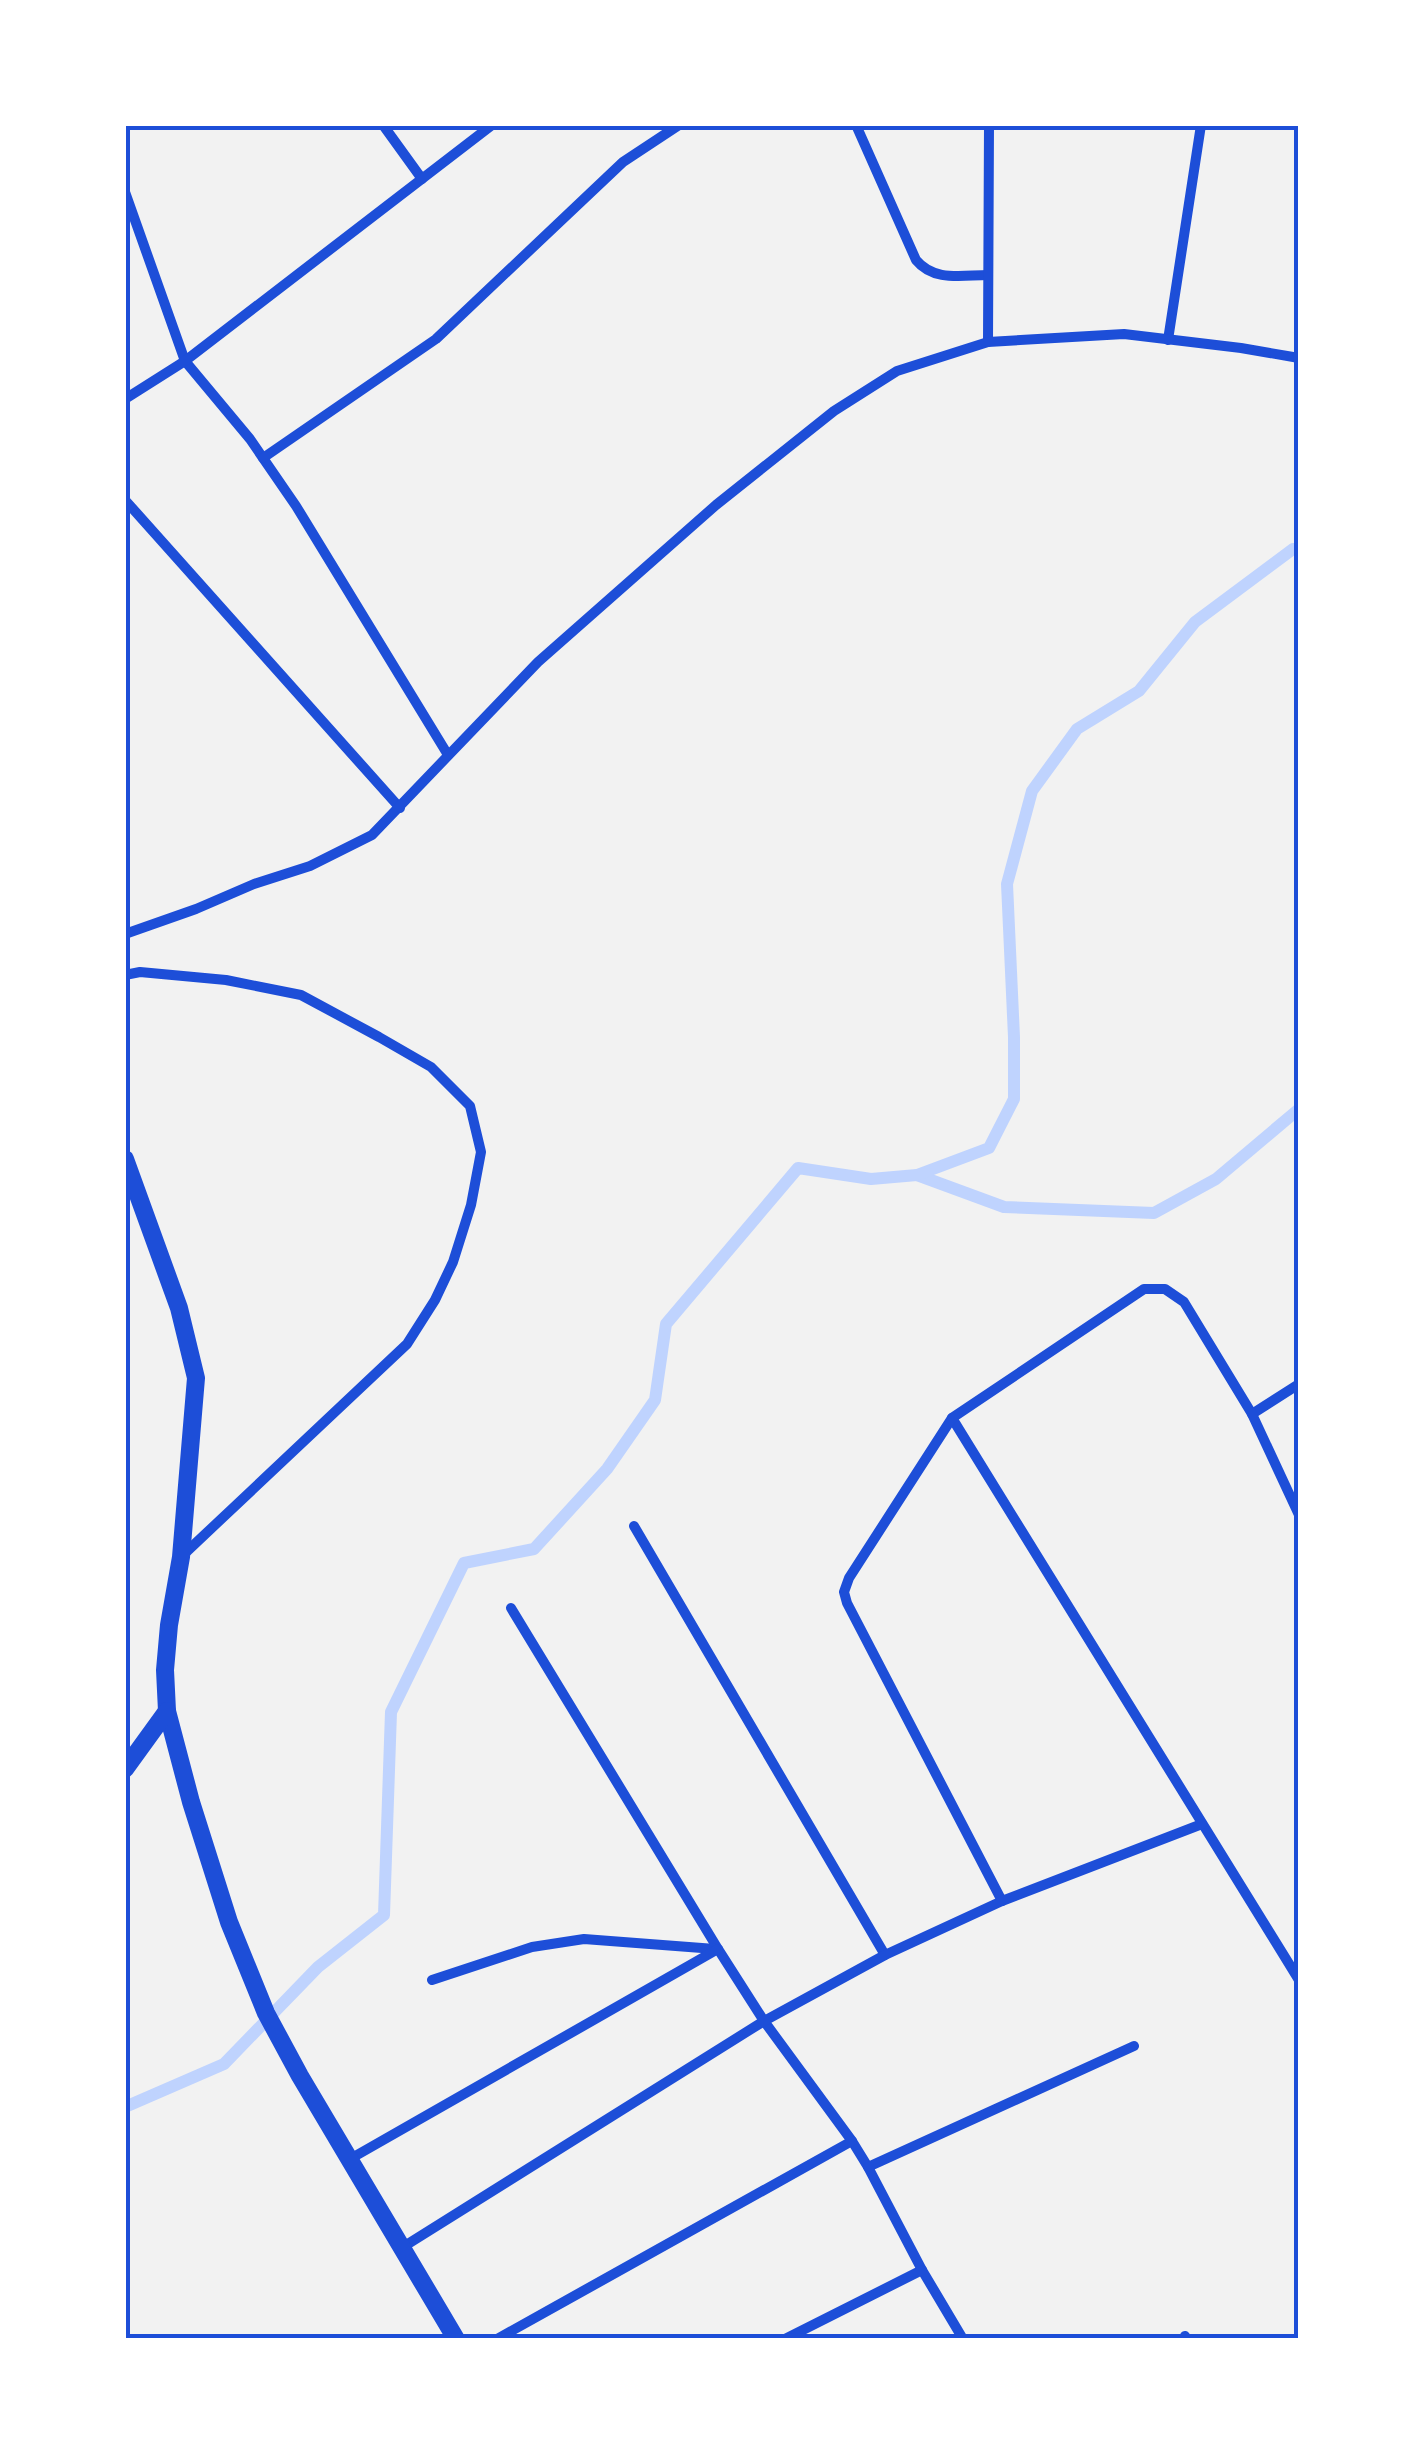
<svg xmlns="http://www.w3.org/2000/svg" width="1424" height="2464" font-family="Rubik,sans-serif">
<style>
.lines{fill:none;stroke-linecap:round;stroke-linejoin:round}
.stream{stroke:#bfd3fe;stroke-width:12}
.minor{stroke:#1d4ed8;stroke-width:10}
.tertiary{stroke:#1d4ed8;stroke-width:18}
.neatline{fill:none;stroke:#1d4ed8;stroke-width:4}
</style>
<rect width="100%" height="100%" fill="#f2f2f2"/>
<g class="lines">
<g class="stream">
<path d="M 917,1175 L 1004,1207 L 1154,1213 L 1216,1179 L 1299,1109"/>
<path d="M 125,2107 L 224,2064 L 318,1967 L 384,1915 L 391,1712 L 464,1563 L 534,1549 L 607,1469 L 655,1400 L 666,1324 L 798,1168 L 871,1179 L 917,1175 L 989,1148 L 1014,1099 L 1014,1037 L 1007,884 L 1032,791 L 1077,729 L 1139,691 L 1195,622 L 1293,549"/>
</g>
<g class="minor">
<path d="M 383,125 L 422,179"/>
<path d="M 856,125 L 916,260 C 934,282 962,275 988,275"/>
<path d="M 125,192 L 185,361 L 250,439 L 296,506 L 448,755"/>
<path d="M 1168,340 L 1201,125"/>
<path d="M 988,342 L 989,125"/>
<path d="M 125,399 L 185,361 L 492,125"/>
<path d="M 263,458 L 436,339 L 623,162 L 679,125"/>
<path d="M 125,500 L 400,808"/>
<path d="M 125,934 L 196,909 L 254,884 L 310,866 L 372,835 L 538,662 L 716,505 L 834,411 L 897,371 L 988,342 L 1124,334 L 1241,348 L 1299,358"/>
<path d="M 125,975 L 140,972 L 226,980 L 301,995 L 379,1037 L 431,1067 L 470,1106 L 481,1152 L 471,1205 L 453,1262 L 435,1300 L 407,1344 L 182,1556"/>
<path d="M 1252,1414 L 1299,1384"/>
<path d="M 952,1418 L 1299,1980"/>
<path d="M 634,1526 L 885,1955"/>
<path d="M 511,1608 L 718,1949 L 764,2021 L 852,2141 L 868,2167 L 922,2270 L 963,2339"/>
<path d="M 1002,1901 L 847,1603 L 844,1592 L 849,1578 L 952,1418 L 1144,1289 L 1165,1289 L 1184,1302 L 1252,1414 L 1299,1515"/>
<path d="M 432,1980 L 532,1947 L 584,1939 L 715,1949"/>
<path d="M 350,2159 L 718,1949"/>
<path d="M 868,2167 L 1134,2046"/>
<path d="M 403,2247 L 764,2021 L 885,1955 L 1002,1901 L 1202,1824"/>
<path d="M 1185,2336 L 1187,2339"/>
<path d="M 497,2339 L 852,2141"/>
<path d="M 785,2339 L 922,2270"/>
</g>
<g class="tertiary">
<path d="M 125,1159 L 179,1308 L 196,1378 L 181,1557 L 169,1625 L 165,1670 L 167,1711 L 191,1802 L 229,1922 L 266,2013 L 300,2076 L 456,2339"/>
<path d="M 125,1769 L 167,1711"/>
</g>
</g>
<rect width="1424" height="2464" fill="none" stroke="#ffffff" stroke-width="255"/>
<rect x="128" y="128" width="1168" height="2208" class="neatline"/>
</svg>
